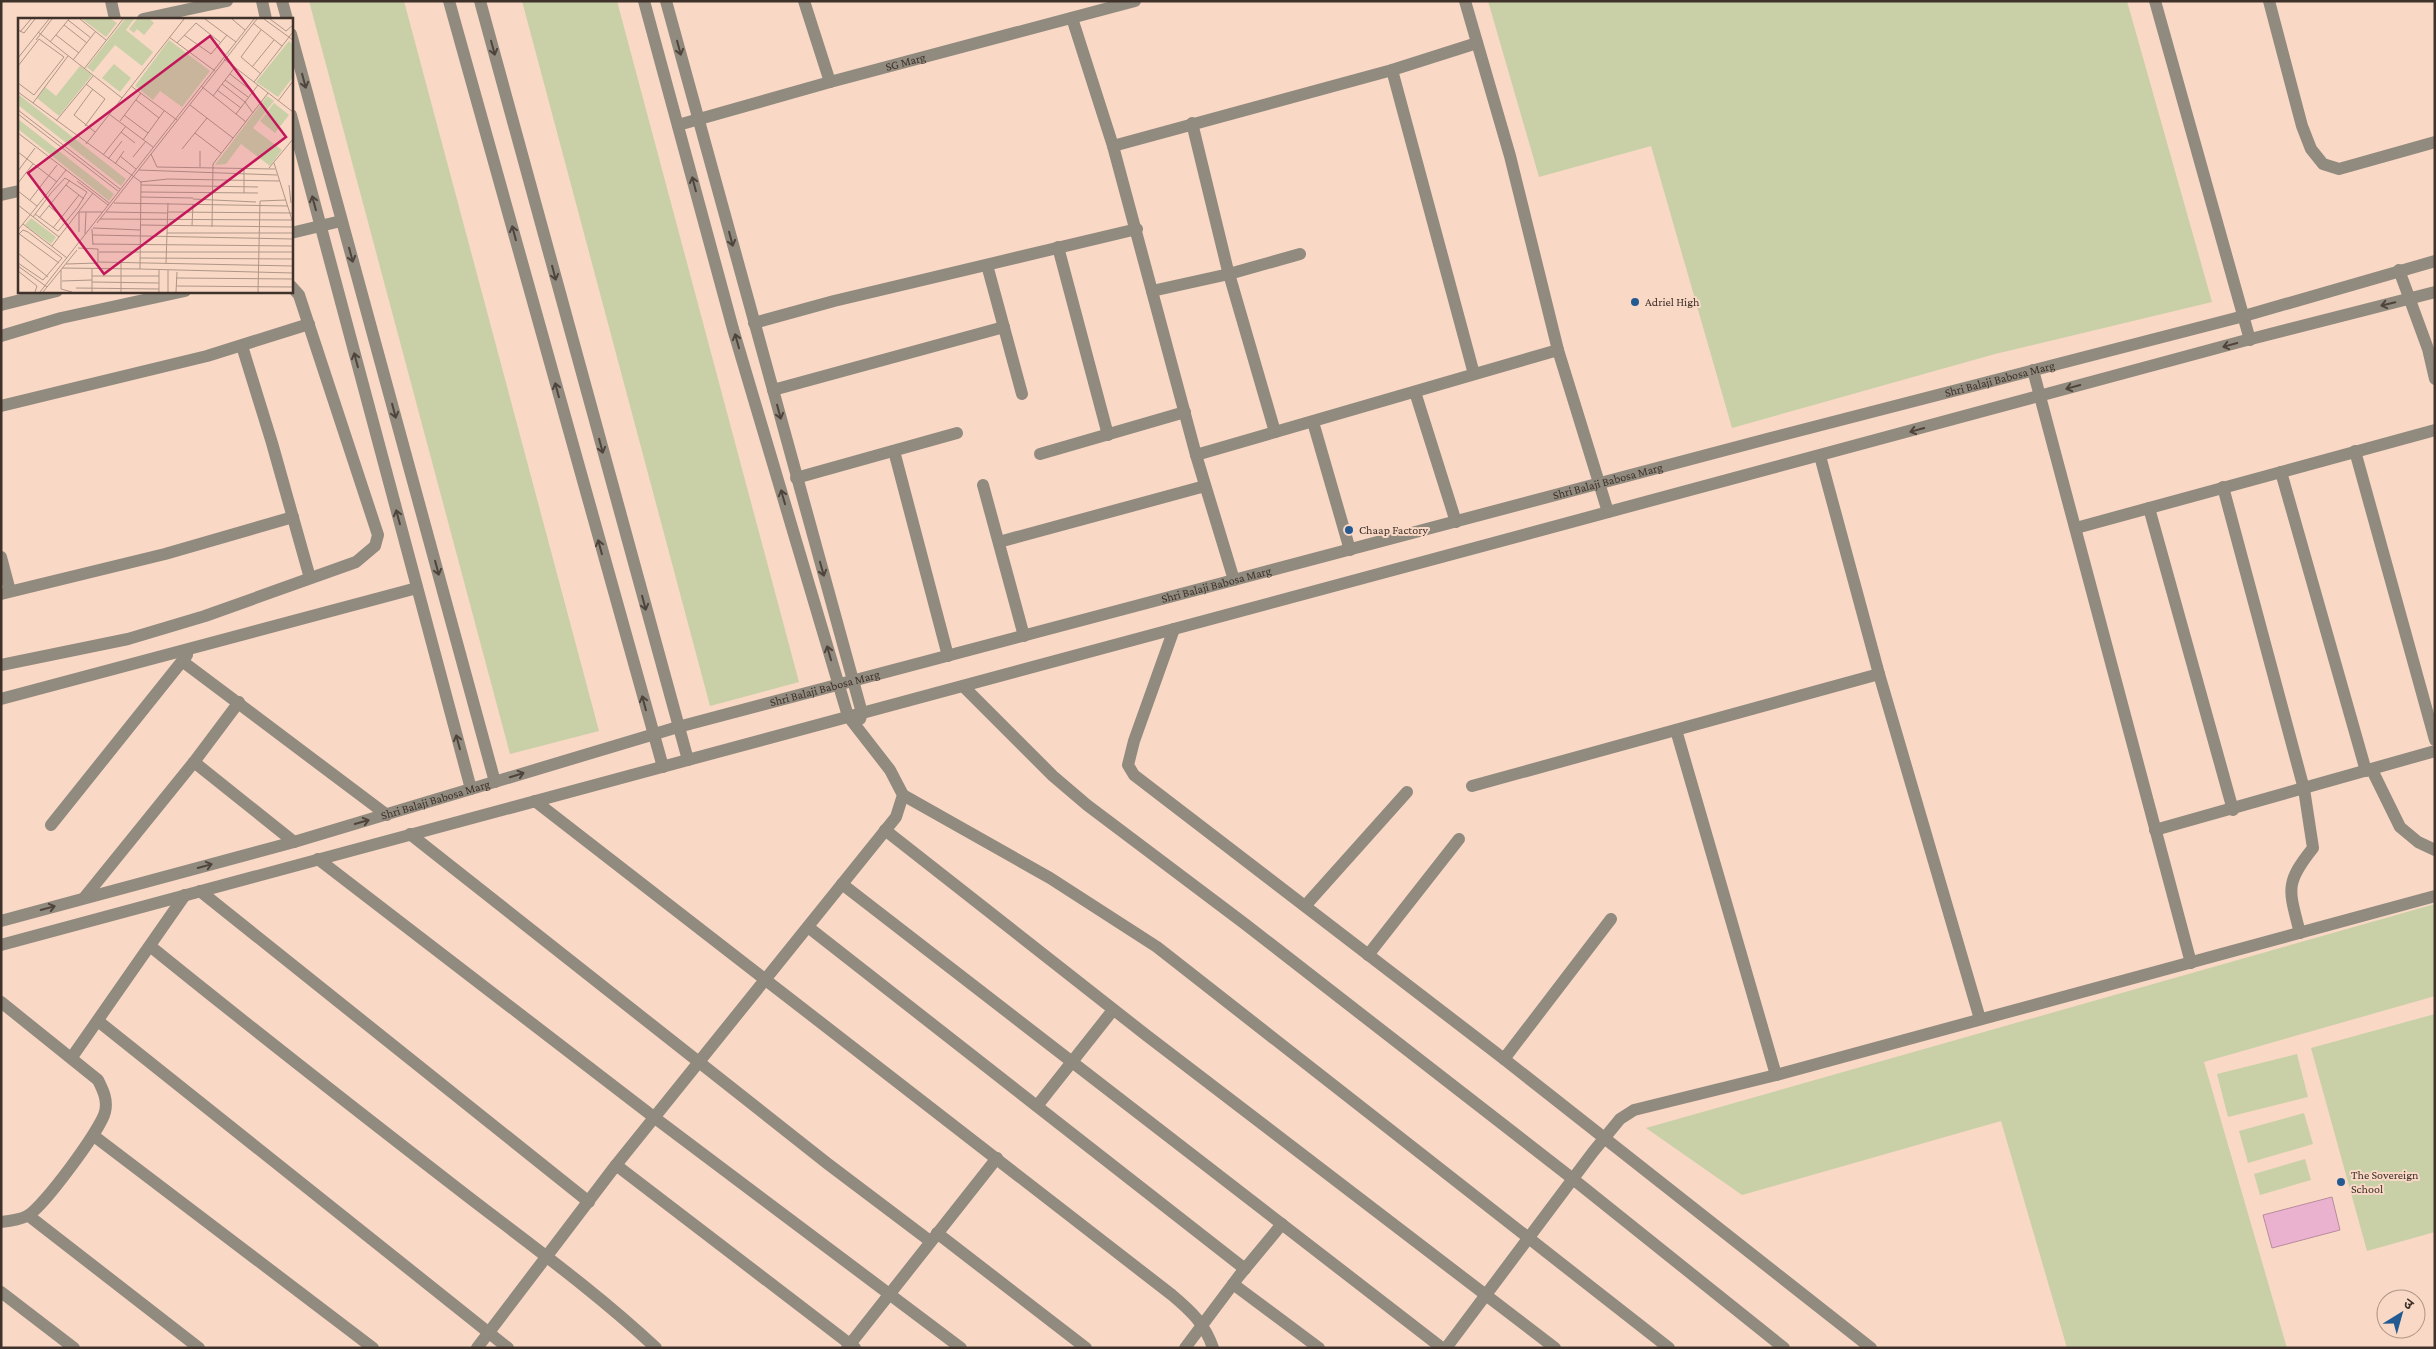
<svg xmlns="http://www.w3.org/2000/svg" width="2436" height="1349" font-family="'Crimson Pro','Noto Sans Devanagari',serif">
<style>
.green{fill:#c9d0a7}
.water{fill:#eab2ce;stroke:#b78c9d}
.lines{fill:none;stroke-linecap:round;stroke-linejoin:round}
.minor{stroke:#918a7e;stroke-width:12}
.oneway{stroke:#4f443c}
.poi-dot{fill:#235a92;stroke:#f9d8c5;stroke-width:2}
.labels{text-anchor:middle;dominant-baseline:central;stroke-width:4;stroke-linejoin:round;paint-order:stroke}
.street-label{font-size:12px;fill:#3f322b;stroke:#f9d8c5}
.poi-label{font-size:12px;fill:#3f322b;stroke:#f9d8c5;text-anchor:start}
.inset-road{fill:none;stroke:#af9687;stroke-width:1}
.view{fill:#c2185b;fill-opacity:0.15;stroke:#c2185b;stroke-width:2.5}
.inset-edge{fill:none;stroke:#3f322b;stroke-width:2.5}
</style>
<rect width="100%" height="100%" fill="#f9d8c5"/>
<g class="green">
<path d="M 309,1 L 404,1 L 599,731 L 510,754 Z"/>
<path d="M 522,1 L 617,1 L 799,682 L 710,706 Z"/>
<path d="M 1488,1 L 2127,1 L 2212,302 L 1995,354 L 1732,428 L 1651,146 L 1539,177 Z"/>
<path d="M 2435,904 L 2435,996 L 2204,1062 L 2287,1348 L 2067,1348 L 2001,1121 L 1742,1195 L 1646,1128 Z"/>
<path d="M 2435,1014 L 2435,1232 L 2367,1251 L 2311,1048 Z"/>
<path d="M 2297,1054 L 2308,1097 L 2228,1117 L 2217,1074 Z"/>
<path d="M 2304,1113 L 2313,1144 L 2248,1163 L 2239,1131 Z"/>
<path d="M 2305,1159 L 2311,1180 L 2260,1195 L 2254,1174 Z"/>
</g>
<path class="water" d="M 2332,1197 L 2340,1230 L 2272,1248 L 2263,1215 Z"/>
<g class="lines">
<g class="minor">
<path d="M 111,1 L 115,19"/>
<path d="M 262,1 L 266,19"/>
<path d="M 282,1 L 287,19"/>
<path d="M 449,1 L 663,767"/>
<path d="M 480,1 L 688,760"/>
<path d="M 666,1 L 862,713 L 860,719"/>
<path d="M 804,1 L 830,82"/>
<path d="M 1465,1 L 1510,156 L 1558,350 L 1608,512"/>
<path d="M 2155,1 L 2250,340"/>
<path d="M 2269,1 L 2302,126 L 2311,149 L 2323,164 L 2339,169 L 2435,142"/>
<path d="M 1072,18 L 1113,146 L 1196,455 L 1234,580"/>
<path d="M 143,19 L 227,1"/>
<path d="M 291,34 L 495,782"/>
<path d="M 1392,70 L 1474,374"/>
<path d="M 291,115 L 471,789"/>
<path d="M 1192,123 L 1227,267 L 1275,432"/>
<path id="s1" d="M 678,125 L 830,82 L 1135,1"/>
<path d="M 1113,146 L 1392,70 L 1477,43"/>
<path d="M 1,195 L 19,191"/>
<path d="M 291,233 L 341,221"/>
<path d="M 1058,247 L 1108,435"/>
<path d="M 987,265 L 1022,394"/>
<path d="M 2399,270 L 2428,349 L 2435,379"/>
<path d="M 1152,291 L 1229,274 L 1300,254"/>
<path d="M 1,305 L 57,291"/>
<path d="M 754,323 L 834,301 L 1137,229"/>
<path d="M 1,336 L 61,318 L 185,291"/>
<path d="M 242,346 L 272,443 L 310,578"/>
<path d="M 2033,370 L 2191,963"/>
<path d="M 773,390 L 1004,327"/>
<path d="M 1415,392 L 1456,522"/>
<path d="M 1,406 L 207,356 L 309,324"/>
<path d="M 1313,422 L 1350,550"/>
<path d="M 894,451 L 948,656"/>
<path d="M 2355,451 L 2435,740"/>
<path d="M 1040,454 L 1185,412"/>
<path d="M 1196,455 L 1558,350"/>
<path d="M 1820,456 L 1879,674 L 1980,1019"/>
<path d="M 2281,472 L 2366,771"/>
<path d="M 796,478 L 957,433"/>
<path d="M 983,485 L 1024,636"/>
<path d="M 2223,487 L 2304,789 L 2313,848 C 2284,884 2289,890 2300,933"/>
<path d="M 2149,508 L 2233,810"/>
<path d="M 2076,528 L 2435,430"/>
<path d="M 999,542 L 1205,486"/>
<path d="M 1,557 L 10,591"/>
<path d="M 1,594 L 165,554 L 293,517"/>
<path d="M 1174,629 L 1134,741 L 1128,765 L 1134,775 L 1504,1059 L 1871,1348"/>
<path d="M 182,661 L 387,815"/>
<path d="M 1,665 L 128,639 L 205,616 L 356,562 L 375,546 L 378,535 L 299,295 L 291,286"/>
<path d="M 963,686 L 1053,776 L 1087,805 L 1245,924 L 1573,1179 L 1784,1348"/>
<path d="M 1,699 L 417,588"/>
<path d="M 1676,730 L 1776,1075"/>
<path d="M 194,762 L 294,842"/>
<path d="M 2372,770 L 2400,827 L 2418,842 L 2435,850"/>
<path d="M 1472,786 L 1879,674"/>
<path d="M 903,795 L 1050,878 L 1157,947 L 1669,1348"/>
<path d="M 535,801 L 1172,1295 C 1191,1311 1205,1324 1213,1348"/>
<path d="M 51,825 L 187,655"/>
<path d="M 885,830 L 1146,1035 L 1555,1348"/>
<path d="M 2155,830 L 2435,751"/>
<path d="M 410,834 L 828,1164 L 930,1241"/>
<path d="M 318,859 L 655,1118 L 961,1348"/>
<path d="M 842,884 L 1442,1348"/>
<path d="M 200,891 L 589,1202"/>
<path d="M 84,898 L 194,762 L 239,702"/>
<path d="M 1305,906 L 1407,792"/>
<path id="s2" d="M 1,921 L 294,842 L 678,727 L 1767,439 L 2244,316 L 2435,261"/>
<path d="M 808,927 L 1245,1269"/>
<path d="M 1,945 L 2243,341 L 2435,292"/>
<path d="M 150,946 C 250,1027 351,1106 453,1185 C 521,1238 593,1289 656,1348"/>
<path d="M 1368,955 L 1459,839"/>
<path d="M 1,1002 L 98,1080 C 103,1090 108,1100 105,1112 C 101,1129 42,1209 27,1216 C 19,1220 10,1221 1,1222"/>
<path d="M 98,1021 L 508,1348"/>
<path d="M 72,1057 L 185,895"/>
<path d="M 1504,1059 L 1611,919"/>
<path d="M 1037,1106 L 1113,1010"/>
<path d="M 94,1136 L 373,1348"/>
<path d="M 616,1165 L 855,1348"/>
<path d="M 29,1216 L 199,1348"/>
<path d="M 937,1233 L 1086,1348"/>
<path d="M 1233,1284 L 1319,1348"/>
<path d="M 1,1292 L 74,1348"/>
<path d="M 477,1348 L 616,1165 L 896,817 L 903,795 L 890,770 L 848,716 L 733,329 L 644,1"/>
<path d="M 847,1348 L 997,1158"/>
<path d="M 1185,1348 L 1239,1276 L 1282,1224"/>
<path d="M 1446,1348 L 1593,1152 L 1620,1119 L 1634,1110 L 1776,1075 L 2435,896"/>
</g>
</g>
<defs><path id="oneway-shaft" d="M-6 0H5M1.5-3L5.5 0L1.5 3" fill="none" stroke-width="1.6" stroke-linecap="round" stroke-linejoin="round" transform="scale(1.25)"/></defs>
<g class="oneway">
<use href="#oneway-shaft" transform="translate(493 48) rotate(75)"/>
<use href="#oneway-shaft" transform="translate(679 48) rotate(75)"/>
<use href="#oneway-shaft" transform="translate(304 81) rotate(75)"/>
<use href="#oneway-shaft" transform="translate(694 184) rotate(-105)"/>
<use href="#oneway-shaft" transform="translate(314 203) rotate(-105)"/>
<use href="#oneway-shaft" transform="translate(514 233) rotate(-105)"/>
<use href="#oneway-shaft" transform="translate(731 239) rotate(75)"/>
<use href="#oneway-shaft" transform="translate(351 255) rotate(75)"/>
<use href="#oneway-shaft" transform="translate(554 273) rotate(75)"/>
<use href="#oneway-shaft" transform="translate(2388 304) rotate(166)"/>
<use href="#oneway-shaft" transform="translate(737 341) rotate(-106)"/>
<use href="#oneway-shaft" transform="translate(2230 345) rotate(165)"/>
<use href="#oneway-shaft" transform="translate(356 360) rotate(-105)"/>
<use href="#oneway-shaft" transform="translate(2073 387) rotate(165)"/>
<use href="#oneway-shaft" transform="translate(557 390) rotate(-105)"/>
<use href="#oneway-shaft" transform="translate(394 411) rotate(75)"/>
<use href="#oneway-shaft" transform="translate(779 412) rotate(75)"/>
<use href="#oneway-shaft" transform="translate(1917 430) rotate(165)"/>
<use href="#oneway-shaft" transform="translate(601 446) rotate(75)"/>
<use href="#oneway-shaft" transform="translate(783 497) rotate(-106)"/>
<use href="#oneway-shaft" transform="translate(398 517) rotate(-105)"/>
<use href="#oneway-shaft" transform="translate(600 547) rotate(-105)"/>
<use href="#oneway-shaft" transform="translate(437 568) rotate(75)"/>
<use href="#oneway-shaft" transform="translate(822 569) rotate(74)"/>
<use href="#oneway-shaft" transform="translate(644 603) rotate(75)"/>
<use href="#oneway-shaft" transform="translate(829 653) rotate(-106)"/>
<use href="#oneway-shaft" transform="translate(644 703) rotate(-105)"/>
<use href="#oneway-shaft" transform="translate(458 742) rotate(-105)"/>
<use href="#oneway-shaft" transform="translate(517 775) rotate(-17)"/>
<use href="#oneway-shaft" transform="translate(362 822) rotate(-16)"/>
<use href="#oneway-shaft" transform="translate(205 866) rotate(-15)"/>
<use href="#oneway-shaft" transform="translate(48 908) rotate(-15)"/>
</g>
<g class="poi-dot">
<circle cx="1635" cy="302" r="5"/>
<circle cx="1349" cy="530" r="5"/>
<circle cx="2341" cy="1182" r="5"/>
</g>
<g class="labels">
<g class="street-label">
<text stroke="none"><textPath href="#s1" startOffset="236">SG Marg</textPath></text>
<text stroke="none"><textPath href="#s2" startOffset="2071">Shri Balaji Babosa Marg</textPath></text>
<text stroke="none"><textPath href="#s2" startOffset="1666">Shri Balaji Babosa Marg</textPath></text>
<text stroke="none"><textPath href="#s2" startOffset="1261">Shri Balaji Babosa Marg</textPath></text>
<text stroke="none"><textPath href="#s2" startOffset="856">Shri Balaji Babosa Marg</textPath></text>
<text stroke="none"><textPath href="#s2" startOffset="451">Shri Balaji Babosa Marg</textPath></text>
</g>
<g class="poi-label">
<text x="1645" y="302">Adriel High</text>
<text x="1359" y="530">Chaap Factory</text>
<text x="2351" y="1175">The Sovereign<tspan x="2351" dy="14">School</tspan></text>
</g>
</g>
<g transform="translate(18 18)">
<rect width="275" height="275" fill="#f9d8c5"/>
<path d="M 64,1 L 93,1 L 99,5 L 88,19 ZM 107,1 L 116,1 L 108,12 L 135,34 L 124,48 L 97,27 L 75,54 L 69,49 ZM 119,1 L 132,1 L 136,5 L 126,17 L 119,11 L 116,15 L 111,11 ZM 151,22 L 192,53 L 164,89 L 142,73 L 135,82 L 117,68 ZM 271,23 L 275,27 L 275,59 L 260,79 L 238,64 ZM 96,46 L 113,60 L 102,74 L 84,60 ZM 62,48 L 74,57 L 41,98 L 19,80 L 27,69 L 38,78 ZM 0,76 L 108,161 L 103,168 L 0,87 ZM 249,78 L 256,83 L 235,110 L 264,132 L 252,148 L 223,126 L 208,146 L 197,147 ZM 256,85 L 271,97 L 257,115 L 242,103 ZM 0,101 L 96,176 L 91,183 L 0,111 ZM 13,200 L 38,219 L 33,226 L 7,207 Z" fill="#c9d0a7"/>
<path class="inset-road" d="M 62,1 L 88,22M 187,1 L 218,24M 214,1 L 227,12M 246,1 L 275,22M 252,1 L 268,13 L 275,7M 50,2 L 73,20M 235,5 L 264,28M 46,7 L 69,25M 0,12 L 6,15 L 17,1M 2,14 L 13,1M 20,14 L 104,80M 38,17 L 61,35M 166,17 L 193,36 L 209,17M 151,19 L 197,53M 18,22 L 34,1M 32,24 L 51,1M 159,25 L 178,5 L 203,25M 0,40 L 31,1M 206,41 L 275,94M 55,42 L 78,13M 0,48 L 21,21 L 46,39 L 16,77 L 0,65M 234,49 L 256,22M 66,51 L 105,1M 212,56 L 235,74M 243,56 L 223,39 L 243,12M 207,62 L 230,79M 236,64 L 275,14M 204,66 L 227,84 L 235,95M 113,68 L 159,102M 183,68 L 228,104M 75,71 L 56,97 L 77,114M 199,72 L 223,90M 0,74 L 123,164 L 122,251 L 44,250M 195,78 L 217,49M 118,82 L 141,100M 260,83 L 275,63M 15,85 L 50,38M 172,87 L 215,120M 0,92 L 102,171M 0,96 L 100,173M 91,96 L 135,129M 218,96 L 240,67M 106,97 L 130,115M 38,103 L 75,58M 102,103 L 123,75M 67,108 L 87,81 L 68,66M 103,114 L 117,125M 0,115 L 91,185M 177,115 L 203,135M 125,122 L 146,93M 68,126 L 166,1M 164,131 L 189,100M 0,134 L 39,164M 133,136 L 139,149 L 257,151M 85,137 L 108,108M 102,138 L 118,151M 115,139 L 128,123M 90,141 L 104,123M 256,145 L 275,205M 97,146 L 106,133M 182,149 L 182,133M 226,150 L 226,175M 251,150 L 275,121M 121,152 L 259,157M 0,153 L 17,130M 59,163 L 90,187M 122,164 L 150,161 L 261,163M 0,165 L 15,146M 48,167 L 66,181M 123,167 L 240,169M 271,167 L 273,185M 0,173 L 19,188M 123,174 L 240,175M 123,179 L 175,180M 175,181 L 238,184M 12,182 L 39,147M 96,185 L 270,188M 0,187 L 41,219M 31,188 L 44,199M 61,194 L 85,194M 88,194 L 150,195M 150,194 L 275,195M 15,199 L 33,175 L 47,160 L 69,174 L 60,189 L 40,213 L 17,196M 21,200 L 52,162M 82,201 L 274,202M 79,205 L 239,1M 5,206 L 49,240M 122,207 L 275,209M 174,208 L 175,186M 194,209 L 195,146 L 250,75M 35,210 L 61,177M 75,210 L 122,212M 74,211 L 75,227M 0,212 L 48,152M 61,214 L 61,194M 0,215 L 41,245M 149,215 L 275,215M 67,216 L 68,194M 0,217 L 5,212 L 10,214 L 44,240 L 25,262 L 0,245M 75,217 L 275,221M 75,226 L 275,228M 34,228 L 75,175M 81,234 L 275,234M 0,235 L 30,259M 122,240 L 275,241M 81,244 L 275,248M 48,246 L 80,245 L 80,231 L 60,230M 148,246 L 150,185M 0,248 L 29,269M 122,251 L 275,255M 43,252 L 43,271 L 54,274M 0,253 L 19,268 L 17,274M 74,258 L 141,258M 158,260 L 275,261M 44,263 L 74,262M 74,264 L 141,265M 158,268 L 275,269M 58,270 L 141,271M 22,274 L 236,1M 25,274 L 59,232M 74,274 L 74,251M 103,274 L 103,244M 141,274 L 141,252M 150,274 L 150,252M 158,274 L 159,254M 240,274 L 242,183 L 268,182"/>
<path class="view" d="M 192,18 L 268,119 L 86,256 L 10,155 Z"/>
<rect width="275" height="275" class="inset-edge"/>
</g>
<rect width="2436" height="1349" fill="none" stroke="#3f322b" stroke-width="5"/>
<g transform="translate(2401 1314) rotate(37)"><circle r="24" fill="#f9d8c5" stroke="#af9687"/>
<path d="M0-4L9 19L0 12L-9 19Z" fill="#235a92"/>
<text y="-8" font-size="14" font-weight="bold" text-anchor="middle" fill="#3f322b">उ</text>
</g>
</svg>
